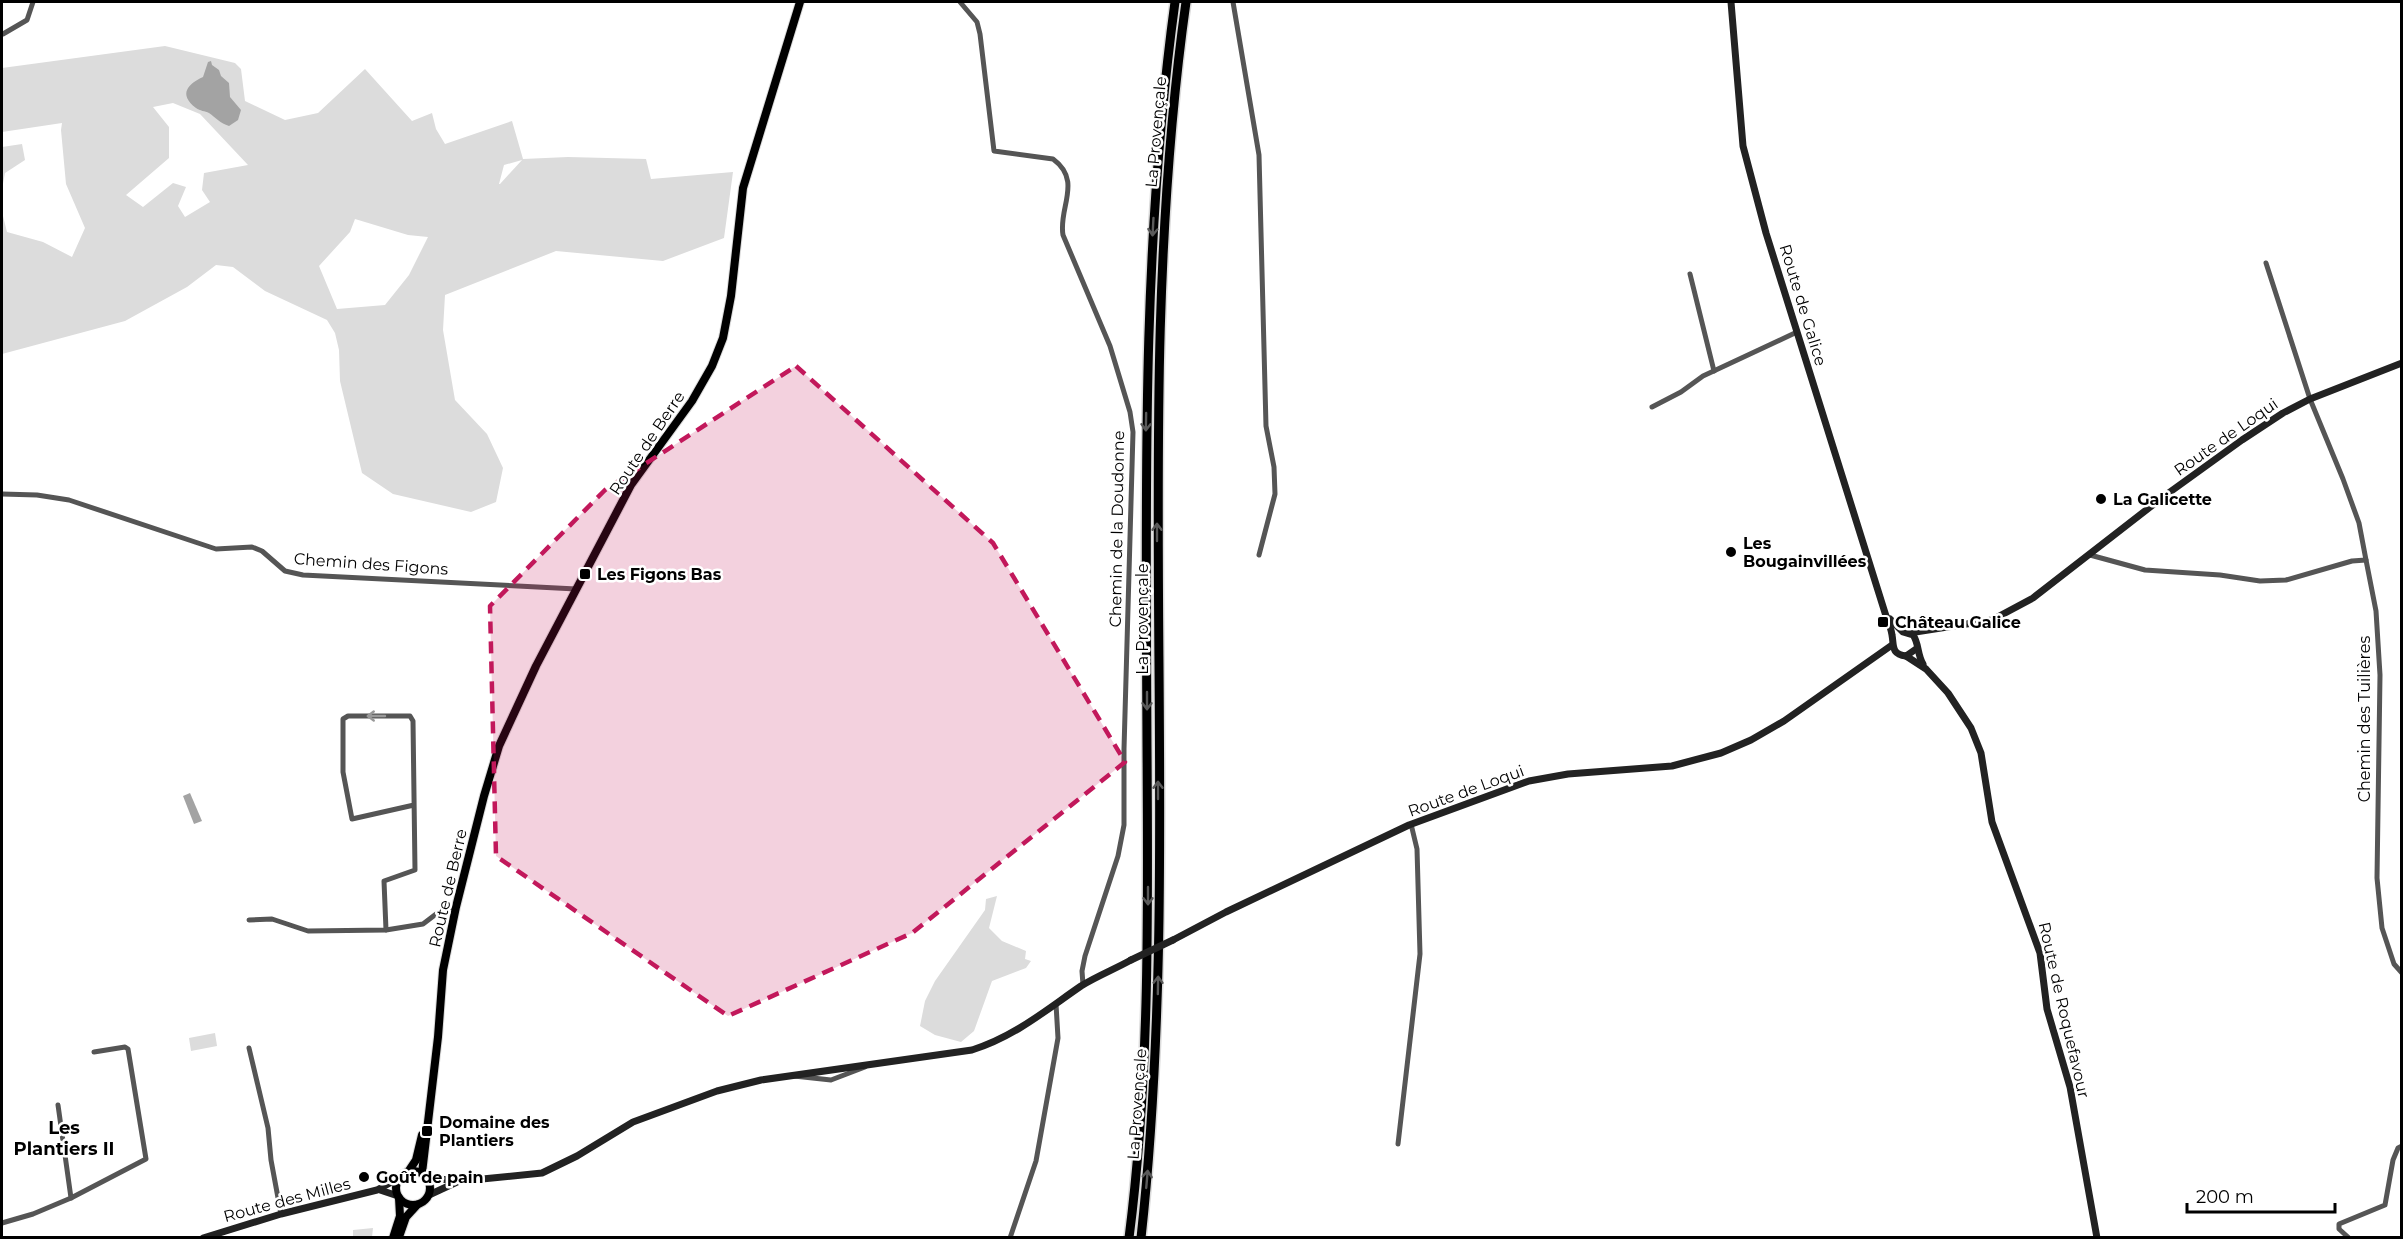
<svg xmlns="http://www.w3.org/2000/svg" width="2403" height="1239" font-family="Montserrat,sans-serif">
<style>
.green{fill:#dcdcdc;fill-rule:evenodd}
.water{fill:#a3a3a3}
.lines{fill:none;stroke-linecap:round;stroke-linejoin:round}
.primary-casing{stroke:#dbdbdb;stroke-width:10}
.highway-casing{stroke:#dbdbdb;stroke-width:12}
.street{stroke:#555;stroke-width:5}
.secondary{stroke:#222;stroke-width:7}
.primary{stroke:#000;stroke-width:8}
.highway{stroke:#000;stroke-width:9}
.secondary-bridge{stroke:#222;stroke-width:7}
.oneway{stroke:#595959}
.oneway2{stroke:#999}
.marked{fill:#c2185b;fill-opacity:0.2;stroke:#c2185b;stroke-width:4.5;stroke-dasharray:12 8;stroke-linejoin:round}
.poi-dot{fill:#000;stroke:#fff;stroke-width:2}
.labels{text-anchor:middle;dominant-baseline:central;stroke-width:5;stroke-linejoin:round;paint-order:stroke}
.street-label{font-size:16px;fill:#000;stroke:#fff}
.poi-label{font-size:16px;font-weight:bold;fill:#000;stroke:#fff;text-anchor:start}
.neighbourhood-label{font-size:18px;font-weight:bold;fill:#000;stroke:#fff}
</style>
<rect width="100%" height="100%" fill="#fff"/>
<g class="green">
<path d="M 165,46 L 235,63 L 241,69 L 245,101 L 285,120 L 318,113 L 365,69 L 412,121 L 432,113 L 436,129 L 445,144 L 512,121 L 523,159 L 568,157 L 646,159 L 651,179 L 733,172 L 724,238 L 663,261 L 556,251 L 445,295 L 443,330 L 455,400 L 487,434 L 503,468 L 496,502 L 471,512 L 393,494 L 362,473 L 340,381 L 339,350 L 335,333 L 327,320 L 265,291 L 233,267 L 216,265 L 187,287 L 125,321 L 2,354 L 2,212 L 7,232 L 43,242 L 72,257 L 85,228 L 66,184 L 61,130 L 62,123 L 2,132 L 2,68 ZM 173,103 L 200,114 L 248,165 L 204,173 L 202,190 L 210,202 L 185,217 L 178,206 L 186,187 L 173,183 L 143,207 L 126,195 L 169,158 L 169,127 L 153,107 ZM 522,160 L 500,184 L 499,184 L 504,165 ZM 355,219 L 408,235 L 428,237 L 409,275 L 385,305 L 337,309 L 319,266 L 350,232 Z"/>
<path d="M 22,144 L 25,160 L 5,173 L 2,189 L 2,147 Z"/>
<path d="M 997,896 L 989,928 L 1002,941 L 1026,951 L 1025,959 L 1031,961 L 1026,968 L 992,981 L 974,1031 L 961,1042 L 935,1035 L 920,1026 L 925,1001 L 935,981 L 985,910 L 986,899 Z"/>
<path d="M 215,1033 L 217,1046 L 191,1051 L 189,1038 Z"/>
<path d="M 373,1228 L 372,1237 L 353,1237 L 353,1230 Z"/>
</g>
<g class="water">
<path d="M 211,61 L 212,65 L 219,70 L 221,76 L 229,83 L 230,97 L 241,110 L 238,120 L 229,126 C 220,123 216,118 209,113 C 205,111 200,111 196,108 C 178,94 188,84 203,77 L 208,62 Z"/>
<path d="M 190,793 L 202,821 L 194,824 L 183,796 Z"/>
</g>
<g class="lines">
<defs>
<g id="primary">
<circle cx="413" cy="1188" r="17"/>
<path d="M 408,1172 L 416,1160 L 422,1135"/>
<path d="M 422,1173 L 438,1037 L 443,970 L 456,907 L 484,796 L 499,746 L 536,666 L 631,485 L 692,401 L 712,366 L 723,338 L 731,296 L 743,188 L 800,2"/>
<path d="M 399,1237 L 406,1217 L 417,1205"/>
<path d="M 393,1238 L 400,1216 L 399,1198"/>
</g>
<g id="highway">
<path d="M 1129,1238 C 1150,1075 1148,910 1147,747 C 1146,498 1141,249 1175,2"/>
<path d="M 1141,1238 C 1186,827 1128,412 1186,2"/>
</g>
</defs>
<use href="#primary" class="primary-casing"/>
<use href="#highway" class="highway-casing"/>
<g class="street">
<path d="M 960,2 L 977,22 L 980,34 L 994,151 L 1053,159 C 1083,181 1058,208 1063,235 L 1110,346 L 1130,412 L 1133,432 L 1124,749 L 1124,825 L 1118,856 L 1085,956 L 1082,971 L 1083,985"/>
<path d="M 1233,2 L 1259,155 L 1266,426 L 1274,467 L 1275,494 L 1259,555"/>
<path d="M 3,34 L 27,20 L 33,2"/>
<path d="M 2266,263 L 2310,399 L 2343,479 L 2359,523 L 2366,560 L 2376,611 L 2380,675 L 2377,878 L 2382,928 L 2394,964 L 2402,973"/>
<path d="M 1690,274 L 1714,371"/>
<path d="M 1652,407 L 1681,392 L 1703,376 L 1797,332"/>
<path d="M 2,494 L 37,495 L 69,500 L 216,549 L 252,547 L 262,551 L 285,571 L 303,575 L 576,589"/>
<path d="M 2090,555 L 2145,570 L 2220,575 L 2260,581 L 2286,580 L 2352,561 L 2366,560"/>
<path d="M 249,920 L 272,919 L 308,931 L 386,930 L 423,924 L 444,908 L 456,907"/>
<path d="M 386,930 L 384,881 L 415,870 L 413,721 L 410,716 L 348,716 L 343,719 L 343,772 L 352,819 L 414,805"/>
<path d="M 249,1048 L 268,1128 L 271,1160 L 281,1214"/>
<path d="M 794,1076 L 831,1080 L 865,1067"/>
<path d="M 58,1105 L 71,1198"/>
<path d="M 1398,1144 L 1420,954 L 1417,849 L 1411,824"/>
<path d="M 2,1223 L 33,1214 L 71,1198 L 146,1159 L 128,1049 L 125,1047 L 94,1052"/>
<path d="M 1010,1238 L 1036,1161 L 1058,1038 L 1056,1004"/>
<path d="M 2349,1238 L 2339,1229 L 2339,1224 L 2385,1205 L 2393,1160 L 2398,1148 L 2402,1146"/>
</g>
<g class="secondary">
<path d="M 1731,2 L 1743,146 L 1766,233 L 1886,616 C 1889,623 1891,628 1892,635 C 1894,646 1891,654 1906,656 L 1916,649"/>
<path d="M 1890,619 L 1903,632 L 1913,635 C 1919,643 1917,654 1923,664"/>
<path d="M 1909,633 L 1992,620 L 2033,598 L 2163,497 L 2242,440 L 2283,413 L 2310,399 L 2402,363"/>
<path d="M 1906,656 L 1926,669 L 1948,693 L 1971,728 L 1981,753 L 1992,822 L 2040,953 L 2047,1009 L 2070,1087 L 2097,1238"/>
<path d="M 1173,940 L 1226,912 L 1409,825 L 1529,781 L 1568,774 L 1672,766 L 1721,753 L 1751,740 L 1784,721 L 1892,645"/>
<path d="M 427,1178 L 462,1181 L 542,1173 L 577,1156 L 633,1122 L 717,1091 L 761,1080 L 972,1050 C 1014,1037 1046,1010 1081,986 C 1097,976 1115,969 1131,960"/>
<path d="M 380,1190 L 398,1196"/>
<path d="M 429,1195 L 457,1182"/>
<path d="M 203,1238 L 281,1214 L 377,1190 L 399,1178"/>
</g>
<use href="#primary" class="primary"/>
<use href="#highway" class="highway"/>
<path class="secondary-bridge" d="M 1131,960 L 1173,940"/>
</g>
<defs><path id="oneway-shaft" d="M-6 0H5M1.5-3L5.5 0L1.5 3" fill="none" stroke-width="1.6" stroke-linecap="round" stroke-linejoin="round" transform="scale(1.5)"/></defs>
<g class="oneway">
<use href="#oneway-shaft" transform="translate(1153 227) rotate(93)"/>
<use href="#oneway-shaft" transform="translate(1146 422) rotate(91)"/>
<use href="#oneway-shaft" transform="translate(1157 532) rotate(-90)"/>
<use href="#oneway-shaft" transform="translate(1147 701) rotate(90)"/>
<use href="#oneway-shaft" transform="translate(1158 790) rotate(-90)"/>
<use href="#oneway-shaft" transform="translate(1148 896) rotate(90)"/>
<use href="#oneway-shaft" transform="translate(1158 985) rotate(-89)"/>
<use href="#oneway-shaft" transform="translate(1147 1179) rotate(-85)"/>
</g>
<use class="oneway2" href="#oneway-shaft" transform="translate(376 716) rotate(180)"/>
<path class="marked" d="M 796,366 L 993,543 L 1125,762 L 912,933 L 728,1016 L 496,856 L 490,606 L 605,490 Z"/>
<g class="poi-dot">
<circle cx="2101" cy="499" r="6"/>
<circle cx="1731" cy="552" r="6"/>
<rect x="579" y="568" width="12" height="12" rx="3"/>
<rect x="1877" y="616" width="12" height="12" rx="3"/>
<rect x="421" y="1125" width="12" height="12" rx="3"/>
<circle cx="364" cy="1177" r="6"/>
</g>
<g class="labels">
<g class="street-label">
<text transform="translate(1156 132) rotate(-85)">La Provençale</text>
<text transform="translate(1803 305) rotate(73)">Route de Galice</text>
<text transform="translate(2226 437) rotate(-35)">Route de Loqui</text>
<text transform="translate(647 443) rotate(-56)">Route de Berre</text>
<text transform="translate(1117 529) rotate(-89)">Chemin de la Doudonne</text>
<text transform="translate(371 564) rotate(4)">Chemin des Figons</text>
<text transform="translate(1142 619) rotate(-90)">La Provençale</text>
<text transform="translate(2364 719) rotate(-90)">Chemin des Tuilières</text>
<text transform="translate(1466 791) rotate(-20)">Route de Loqui</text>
<text transform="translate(448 888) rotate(-77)">Route de Berre</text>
<text transform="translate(2064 1010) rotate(77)">Route de Roquefavour</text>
<text transform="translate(1137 1104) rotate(-86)">La Provençale</text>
<text transform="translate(287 1200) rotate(-15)">Route des Milles</text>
</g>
<g class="poi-label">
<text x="2113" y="499">La Galicette</text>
<text x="1743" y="543">Les<tspan x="1743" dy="18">Bougainvillées</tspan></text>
<text x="597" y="574">Les Figons Bas</text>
<text x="1895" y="622">Château Galice</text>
<text x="439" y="1122">Domaine des<tspan x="439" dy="18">Plantiers</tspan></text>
<text x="376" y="1177">Goût de pain</text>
</g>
<g class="neighbourhood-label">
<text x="64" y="1128">Les<tspan x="64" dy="21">Plantiers II</tspan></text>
</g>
</g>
<rect width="2403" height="1239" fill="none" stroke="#000000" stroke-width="6"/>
<path d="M2187 1203v9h148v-9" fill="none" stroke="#000000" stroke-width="3"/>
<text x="2196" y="1203" font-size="18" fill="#000000" stroke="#ffffff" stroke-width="4.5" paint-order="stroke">200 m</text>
</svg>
